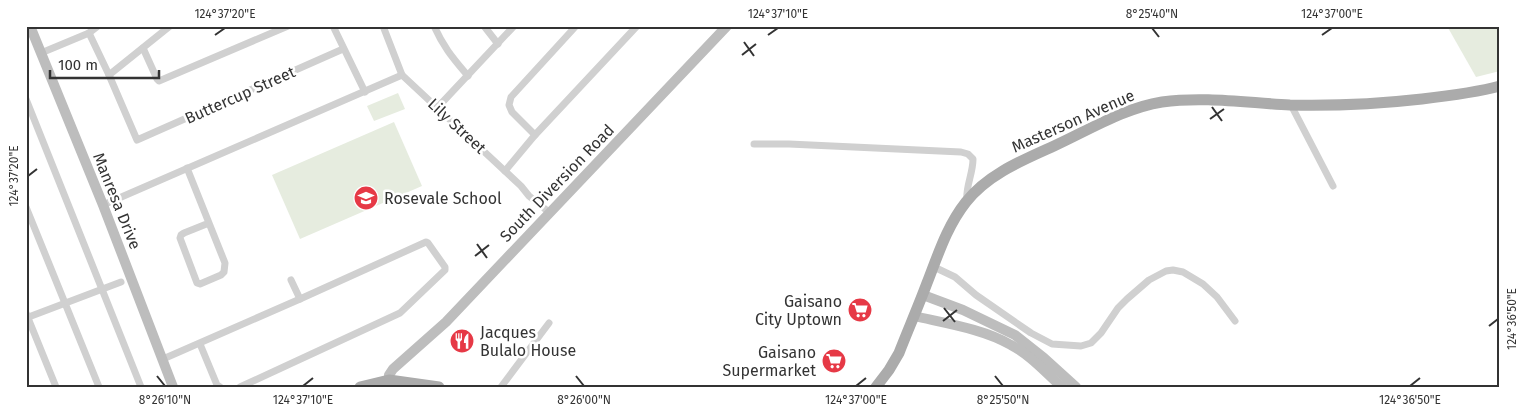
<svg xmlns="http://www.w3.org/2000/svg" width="1526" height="413" font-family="'Fira Sans',sans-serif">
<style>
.green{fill:#e6ecdf}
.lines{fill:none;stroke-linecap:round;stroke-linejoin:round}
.street{stroke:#d0d0d0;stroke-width:7}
.secondary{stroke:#bdbdbd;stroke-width:10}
.primary{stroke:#ababab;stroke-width:11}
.ticks{fill:none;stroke:#333;stroke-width:2}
.labels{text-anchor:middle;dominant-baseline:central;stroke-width:5;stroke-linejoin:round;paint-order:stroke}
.street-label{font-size:16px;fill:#333;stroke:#fff}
.poi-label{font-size:16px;fill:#333;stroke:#fff;text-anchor:start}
.neatline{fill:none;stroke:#333;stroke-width:2}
.ticks-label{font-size:12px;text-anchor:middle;fill:#333}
</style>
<rect width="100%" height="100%" fill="#fff"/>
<g class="green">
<path d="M 1447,26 L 1500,26 L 1500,71 L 1476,77 Z"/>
<path d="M 398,93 L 405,109 L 374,121 L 367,106 Z"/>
<path d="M 394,122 L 422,186 L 300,239 L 272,175 Z"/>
</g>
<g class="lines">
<g class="street">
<path d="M 333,26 L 365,92"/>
<path d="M 383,26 L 402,75 L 521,186 L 529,196 L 550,213"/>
<path d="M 434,26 C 444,48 453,58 468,76"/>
<path d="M 484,26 L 498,44"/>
<path d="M 89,33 L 109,75 L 137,140 L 343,49"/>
<path d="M 143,48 L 157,79 L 159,81 L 288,26"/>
<path d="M 41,53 L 89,33 L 98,26"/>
<path d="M 109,75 L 170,26"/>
<path d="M 26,99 L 141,387"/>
<path d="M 1291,105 L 1333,186"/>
<path d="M 437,108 L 514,26"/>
<path d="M 535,135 L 512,112 L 509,105 L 511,97 L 576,26"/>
<path d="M 754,144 L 789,144 L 961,152 L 968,154 L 973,159 C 973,174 965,188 967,201"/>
<path d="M 187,168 L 225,263 L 224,272 L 221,275 L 200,284 L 197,283 L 180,238 L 181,235 L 184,233 L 209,223"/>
<path d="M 505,171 L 535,135 L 637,26"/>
<path d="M 103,205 L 402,75"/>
<path d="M 26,207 L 99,387"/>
<path d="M 934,267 L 955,277 L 976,295 L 1031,333 L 1052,344 L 1081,346 L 1091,343 L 1101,333 L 1118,308 L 1127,299 L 1149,280 L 1166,271 L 1173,270 L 1183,272 L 1203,284 L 1217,297 L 1235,321"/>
<path d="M 291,280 L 300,299"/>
<path d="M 26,313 L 56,387"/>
<path d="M 26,318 L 121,282"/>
<path d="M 200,344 L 217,385 L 220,387"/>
<path d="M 163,359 L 300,299 L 426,242 L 428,243 L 445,267 L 445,270 L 400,313 L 240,387"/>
<path d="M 501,387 L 549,323"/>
</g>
<g class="secondary">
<path d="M 30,26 L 103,205 L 173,387"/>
<path d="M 923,295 L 963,310 L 1015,335 L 1044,358 L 1076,387"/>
<path d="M 914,316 C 944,323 984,329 1011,345 C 1030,355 1045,372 1062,387"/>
<path d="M 389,380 L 389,375 L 393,369 L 446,322 L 727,26"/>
</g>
<g class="primary">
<path d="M 360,387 L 389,380 L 439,387"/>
<path d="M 876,387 L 889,370 L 899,353 C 908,330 918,307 927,283 C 938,255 947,226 966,202 C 988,174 1023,160 1054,146 C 1089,130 1124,108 1162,102 C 1204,96 1248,103 1290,105 C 1334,106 1378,104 1422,99 C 1448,96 1474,93 1500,86"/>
</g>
</g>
<path class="ticks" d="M 1152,28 L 1159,37M 215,35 L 225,28M 768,35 L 778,28M 1322,35 L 1332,28M 744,42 L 754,56M 742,55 L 756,44M 1212,107 L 1222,121M 1210,119 L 1224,109M 28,176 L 37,169M 477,244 L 487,258M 475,256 L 489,245M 944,308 L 955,322M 943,321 L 957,310M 1489,326 L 1498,319M 157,376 L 165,386M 576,376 L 584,386M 995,376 L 1003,386M 303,386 L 313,378M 856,386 L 866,378M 1410,386 L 1420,378"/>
<defs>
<symbol id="school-disc" viewBox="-11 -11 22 22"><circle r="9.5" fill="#e63946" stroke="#fff"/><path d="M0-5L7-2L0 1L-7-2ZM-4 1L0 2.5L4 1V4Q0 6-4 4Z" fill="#fff"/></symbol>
<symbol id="supermarket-disc" viewBox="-11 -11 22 22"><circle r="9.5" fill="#e63946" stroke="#fff"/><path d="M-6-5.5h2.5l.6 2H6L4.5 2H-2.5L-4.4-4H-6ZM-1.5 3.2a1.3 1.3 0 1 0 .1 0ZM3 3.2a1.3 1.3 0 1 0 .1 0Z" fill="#fff"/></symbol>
<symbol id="restaurant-disc" viewBox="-11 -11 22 22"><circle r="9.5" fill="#e63946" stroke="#fff"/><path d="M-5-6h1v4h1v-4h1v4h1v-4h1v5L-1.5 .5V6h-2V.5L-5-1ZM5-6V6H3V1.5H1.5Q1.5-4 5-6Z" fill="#fff"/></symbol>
</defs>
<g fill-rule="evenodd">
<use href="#school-disc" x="352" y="184" width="28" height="28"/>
<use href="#supermarket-disc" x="846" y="296" width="28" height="28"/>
<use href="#restaurant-disc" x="448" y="327" width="28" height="28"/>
<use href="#supermarket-disc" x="820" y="347" width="28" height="28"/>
</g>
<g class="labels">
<g class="street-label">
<text transform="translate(240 95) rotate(-24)">Buttercup Street</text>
<text transform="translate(1073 121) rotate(-24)">Masterson Avenue</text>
<text transform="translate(457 126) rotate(43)">Lily Street</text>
<text transform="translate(557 183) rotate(-46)">South Diversion Road</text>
<text transform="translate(117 201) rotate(68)">Manresa Drive</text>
</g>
<g class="poi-label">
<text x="384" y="198">Rosevale School</text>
<text x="842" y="301" text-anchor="end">Gaisano<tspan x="842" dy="18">City Uptown</tspan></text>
<text x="480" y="332">Jacques<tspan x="480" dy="18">Bulalo House</tspan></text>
<text x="816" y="352" text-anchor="end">Gaisano<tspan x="816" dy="18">Supermarket</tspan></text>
</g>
</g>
<rect width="1526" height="413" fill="none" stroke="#ffffff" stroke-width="55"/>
<path d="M50 70v8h109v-8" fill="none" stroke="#333333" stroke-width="2.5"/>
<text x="58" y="70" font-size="15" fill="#333333" stroke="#ffffff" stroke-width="4" paint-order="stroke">100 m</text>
<rect x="28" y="28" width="1470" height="358" class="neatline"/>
<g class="ticks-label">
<text x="225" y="18">124°37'20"E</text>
<text x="778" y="18">124°37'10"E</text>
<text x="1152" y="18">8°25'40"N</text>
<text x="1332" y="18">124°37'00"E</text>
<text transform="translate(14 176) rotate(-90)" y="4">124°37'20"E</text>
<text transform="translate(1512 319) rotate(-90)" y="4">124°36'50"E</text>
<text x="165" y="404">8°26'10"N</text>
<text x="303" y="404">124°37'10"E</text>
<text x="584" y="404">8°26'00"N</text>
<text x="856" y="404">124°37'00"E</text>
<text x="1003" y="404">8°25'50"N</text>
<text x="1410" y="404">124°36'50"E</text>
</g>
</svg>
